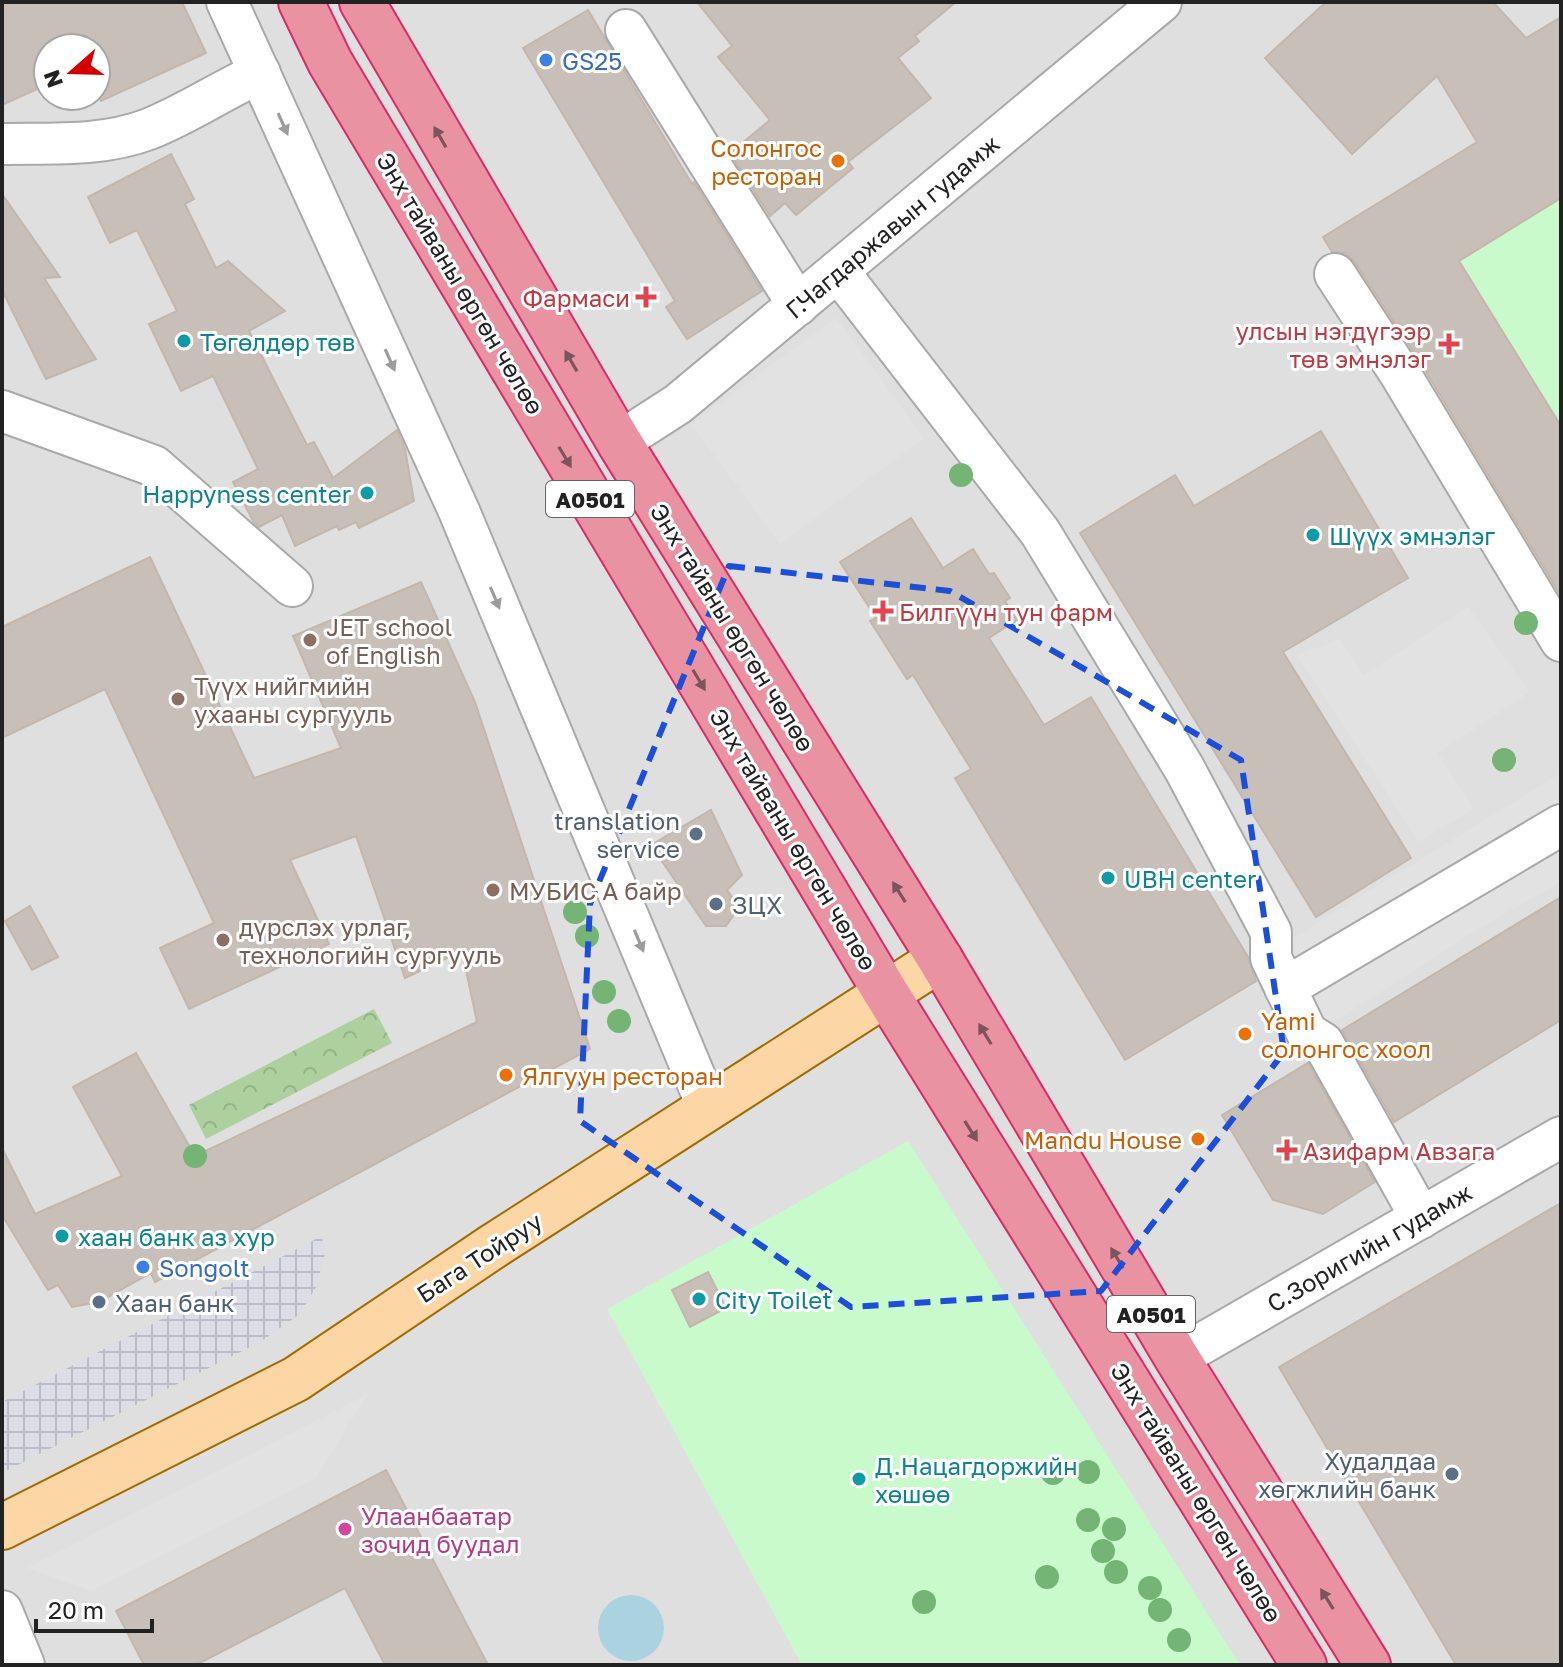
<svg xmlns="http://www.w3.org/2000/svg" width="1563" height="1667" font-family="'Golos Text',sans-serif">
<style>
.residential{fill:#e0dfdf;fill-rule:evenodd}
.forest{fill:url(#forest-crowns)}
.park{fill:#c8facc}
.parking{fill:#e2e2e2}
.plaza{fill:url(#plaza-grid)}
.water{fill:#aad3df}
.building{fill:#c7bfb8;stroke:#c4b6ab;stroke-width:2}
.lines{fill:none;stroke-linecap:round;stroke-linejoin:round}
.minor-casing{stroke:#a9a9a9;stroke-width:44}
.major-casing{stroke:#a06b00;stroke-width:48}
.highway-casing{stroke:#dc2a67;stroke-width:48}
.minor{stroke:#fff;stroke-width:40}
.major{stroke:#fcd6a4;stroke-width:44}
.highway{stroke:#e892a2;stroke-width:44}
.tree{fill:#74b475}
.oneway{fill:#9c9c9c}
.oneway2{fill:#7b545c}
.marked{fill:none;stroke:#1d4ed8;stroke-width:6;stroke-dasharray:16 10;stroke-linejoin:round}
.shop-dot{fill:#3f7fe0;stroke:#fff;stroke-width:3}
.food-dot{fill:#e8710a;stroke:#fff;stroke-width:3}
.health-dot{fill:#e0444e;stroke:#fff;stroke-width:3}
.culture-dot{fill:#0f9aa8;stroke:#fff;stroke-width:3}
.education-dot{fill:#8d6e63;stroke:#fff;stroke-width:3}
.service-dot{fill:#5c6f8a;stroke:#fff;stroke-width:3}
.hotel-dot{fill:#d1479c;stroke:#fff;stroke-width:3}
.labels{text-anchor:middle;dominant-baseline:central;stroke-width:6;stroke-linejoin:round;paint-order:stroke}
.shield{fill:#fff;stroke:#646464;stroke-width:2}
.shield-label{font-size:22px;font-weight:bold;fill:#222}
.shop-label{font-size:24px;fill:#366cbe;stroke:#fff;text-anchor:start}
.food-label{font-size:24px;fill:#c56008;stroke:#fff;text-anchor:end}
.street-label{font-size:24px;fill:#222;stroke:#fff}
.health-label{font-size:24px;fill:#be3a42;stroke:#fff;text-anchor:end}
.culture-label{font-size:24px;fill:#0d838f;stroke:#fff;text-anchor:start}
.education-label{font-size:24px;fill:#785e54;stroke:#fff;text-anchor:start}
.service-label{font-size:24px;fill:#4e5e75;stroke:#fff;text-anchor:end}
.hotel-label{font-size:24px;fill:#b23c85;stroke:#fff;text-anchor:start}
</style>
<defs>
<pattern id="forest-crowns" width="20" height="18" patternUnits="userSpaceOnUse" patternTransform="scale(2)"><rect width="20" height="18" fill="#add19e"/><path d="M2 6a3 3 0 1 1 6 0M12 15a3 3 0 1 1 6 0" fill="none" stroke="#95b388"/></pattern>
<pattern id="plaza-grid" width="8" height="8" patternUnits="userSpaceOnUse" patternTransform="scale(2)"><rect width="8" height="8" fill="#dddde8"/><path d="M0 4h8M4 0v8" fill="none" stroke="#bdbdc7"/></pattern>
</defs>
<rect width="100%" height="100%" fill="#f2efe9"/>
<path class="residential" d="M 2,2 L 1561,2 L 1561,1665 L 2,1665 ZM 48,48 L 96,48 L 96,96 L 48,96 Z"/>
<path class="forest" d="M 374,1009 L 392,1043 L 206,1139 L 189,1105 Z"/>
<g class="park">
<path d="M 1561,198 L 1561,426 L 1459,261 Z"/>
<path d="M 908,1141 L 1240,1665 L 802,1665 L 607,1309 Z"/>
</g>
<g class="parking">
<path d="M 836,318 L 924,438 L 780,544 L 691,424 Z"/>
<path d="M 1468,607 L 1530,692 L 1438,753 L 1474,809 L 1419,842 L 1297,655 L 1340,639 L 1364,675 Z"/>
<path d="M 1561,773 L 1561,882 L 1481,927 L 1314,1035 L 1275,949 Z"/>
<path d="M 368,1394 L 316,1478 L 91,1591 L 27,1568 Z"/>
</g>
<path class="plaza" d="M 322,1236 L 325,1254 L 316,1287 L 300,1314 L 260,1342 L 2,1473 L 2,1402 Z"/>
<circle class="water" cx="631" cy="1628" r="33"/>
<g class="building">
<path d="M 2,2 L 182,2 L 206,53 L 101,101 L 96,89 L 96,48 L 48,48 L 48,84 L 2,105 Z"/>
<path d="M 697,2 L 956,2 L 915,36 L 919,41 L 898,58 L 931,98 L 848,162 L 853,168 L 796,215 L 785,203 L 770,216 L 730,153 L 770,120 L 718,57 L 732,46 Z"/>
<path d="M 1326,2 L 1493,2 L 1526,38 L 1561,17 L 1561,198 L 1459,261 L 1561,426 L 1561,596 L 1419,360 L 1354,261 L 1345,253 L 1332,252 L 1323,237 L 1477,142 L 1437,76 L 1352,154 L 1265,58 Z"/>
<path d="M 588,10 L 692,184 L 694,182 L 762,291 L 687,339 L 666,307 L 675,301 L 523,48 Z"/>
<path d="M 171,154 L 194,199 L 185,204 L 216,268 L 228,261 L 285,311 L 249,331 L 307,445 L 314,442 L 333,478 L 397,430 L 405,449 L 414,501 L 359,528 L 356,522 L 339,530 L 337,526 L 295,546 L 282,515 L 259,527 L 253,521 L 233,482 L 258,469 L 213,376 L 181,391 L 149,324 L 177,311 L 137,230 L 110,243 L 88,197 Z"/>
<path d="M 2,194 L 60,277 L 44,278 L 96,359 L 46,379 L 2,290 Z"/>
<path d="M 1321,431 L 1408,578 L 1283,652 L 1411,858 L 1316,917 L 1080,533 L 1175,475 L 1194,506 Z"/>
<path d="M 911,518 L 943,568 L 973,549 L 989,574 L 994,573 L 1010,598 L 1005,601 L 1017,620 L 989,638 L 1044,725 L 1091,697 L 1248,957 L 1256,981 L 1125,1060 L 955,778 L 971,769 L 913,675 L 907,679 L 870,621 L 876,618 L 840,562 Z"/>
<path d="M 150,557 L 254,778 L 341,748 L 293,636 L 421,582 L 475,702 L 590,1049 L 155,1282 L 151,1273 L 99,1302 L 72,1307 L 58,1285 L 48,1290 L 2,1215 L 2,1148 L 35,1214 L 122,1176 L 73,1087 L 136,1053 L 195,1156 L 477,1022 L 462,951 L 405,978 L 356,836 L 290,860 L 329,944 L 189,1009 L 160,948 L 214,923 L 105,689 L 2,738 L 2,627 Z"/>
<path d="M 711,810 L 742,875 L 727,890 L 739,907 L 726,926 L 706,926 L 651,845 Z"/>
<path d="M 1561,897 L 1561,1020 L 1394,1122 L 1342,1030 Z"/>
<path d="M 30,906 L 58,957 L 32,970 L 5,921 Z"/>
<path d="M 1308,1063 L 1375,1182 L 1323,1214 L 1273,1200 L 1222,1115 Z"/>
<path d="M 1561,1203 L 1561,1665 L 1456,1665 L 1279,1367 Z"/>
<path d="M 708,1272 L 726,1308 L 690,1327 L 672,1290 Z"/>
<path d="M 386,1470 L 488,1665 L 385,1665 L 345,1588 L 196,1665 L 144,1665 L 116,1611 Z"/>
</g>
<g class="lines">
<defs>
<g id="minor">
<path d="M 227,2 L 459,511 L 708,1108"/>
<path d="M 626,30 L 798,305"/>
<path d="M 2,144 C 51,143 102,147 149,129 C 187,114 222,90 260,73"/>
<path d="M 838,271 L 1040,532 L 1184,768 L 1271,932 L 1271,958 L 1307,1033 L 1323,1043 L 1421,1218"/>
<path d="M 1335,274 L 1399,372 L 1561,641"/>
<path d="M 2,411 L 154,466 L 292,586"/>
<path d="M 619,442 L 678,404 L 1161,2"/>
<path d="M 1285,988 L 1561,825"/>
<path d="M 1177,1358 L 1561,1137"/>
<path d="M 2,1611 L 24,1665"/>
</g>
<path id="major" d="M 2,1527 L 296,1379 L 492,1247 L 940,959"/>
<g id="highway">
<path d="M 301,2 L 330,62 L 886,993 L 1304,1665"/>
<path d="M 362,2 L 619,442 L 940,959 L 1177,1358 L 1368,1665"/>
</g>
</defs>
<use href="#minor" class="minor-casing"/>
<use href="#major" class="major-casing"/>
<use href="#highway" class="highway-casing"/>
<use href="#minor" class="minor"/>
<use href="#major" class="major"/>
<use href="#highway" class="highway"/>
</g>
<g class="tree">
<circle cx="961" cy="475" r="12"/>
<circle cx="1526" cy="623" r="12"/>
<circle cx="1504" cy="760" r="12"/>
<circle cx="575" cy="912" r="12"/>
<circle cx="587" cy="936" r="12"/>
<circle cx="604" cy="992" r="12"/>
<circle cx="619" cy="1021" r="12"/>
<circle cx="195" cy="1156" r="12"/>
<circle cx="1088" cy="1472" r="12"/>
<circle cx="1053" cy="1473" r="12"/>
<circle cx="1088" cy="1520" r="12"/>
<circle cx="1114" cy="1529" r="12"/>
<circle cx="1103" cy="1551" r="12"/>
<circle cx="1116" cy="1572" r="12"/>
<circle cx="1047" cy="1577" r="12"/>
<circle cx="1150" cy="1588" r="12"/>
<circle cx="924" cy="1602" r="12"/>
<circle cx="1160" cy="1610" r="12"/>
<circle cx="1179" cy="1640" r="12"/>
</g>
<defs><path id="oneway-solid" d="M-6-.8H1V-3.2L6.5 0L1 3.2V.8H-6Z" transform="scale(2)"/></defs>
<g class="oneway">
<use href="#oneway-solid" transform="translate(283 124) rotate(66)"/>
<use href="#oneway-solid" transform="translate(390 360) rotate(66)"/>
<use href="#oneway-solid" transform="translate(495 598) rotate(67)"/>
<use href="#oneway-solid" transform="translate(639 941) rotate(67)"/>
</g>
<g class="oneway2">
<use href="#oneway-solid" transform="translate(440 137) rotate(-120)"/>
<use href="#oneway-solid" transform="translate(571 361) rotate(-120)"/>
<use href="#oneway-solid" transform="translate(565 457) rotate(59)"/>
<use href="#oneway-solid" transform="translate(699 680) rotate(59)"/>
<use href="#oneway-solid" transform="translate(899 892) rotate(-122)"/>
<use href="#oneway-solid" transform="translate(985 1034) rotate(-121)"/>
<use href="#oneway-solid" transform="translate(971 1131) rotate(58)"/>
<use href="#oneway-solid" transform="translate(1117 1258) rotate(-121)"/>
<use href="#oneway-solid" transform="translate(1327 1599) rotate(-122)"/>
</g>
<path class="marked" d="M 729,566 L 950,591 L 1241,760 L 1284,1052 L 1101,1291 L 851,1307 L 580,1121 L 590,904 Z"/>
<g class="shop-dot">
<circle cx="546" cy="60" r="8"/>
<circle cx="143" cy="1267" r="8"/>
</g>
<g class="food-dot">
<circle cx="838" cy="161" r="8"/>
<circle cx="1245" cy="1034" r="8"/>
<circle cx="506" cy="1075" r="8"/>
<circle cx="1198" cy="1139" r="8"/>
</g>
<g class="health-dot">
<path d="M642 285h8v8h8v8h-8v8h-8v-8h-8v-8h8z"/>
<path d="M1445 332h8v8h8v8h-8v8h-8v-8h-8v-8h8z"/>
<path d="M879 599h8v8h8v8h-8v8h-8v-8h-8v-8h8z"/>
<path d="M1283 1138h8v8h8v8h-8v8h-8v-8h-8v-8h8z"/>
</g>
<g class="culture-dot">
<circle cx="184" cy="341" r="8"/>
<circle cx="367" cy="493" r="8"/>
<circle cx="1313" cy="535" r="8"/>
<circle cx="1108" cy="878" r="8"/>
<circle cx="62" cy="1236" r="8"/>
<circle cx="699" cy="1299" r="8"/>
<circle cx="859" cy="1479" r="8"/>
</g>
<g class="education-dot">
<circle cx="310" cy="640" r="8"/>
<circle cx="178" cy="699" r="8"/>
<circle cx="493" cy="890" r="8"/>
<circle cx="223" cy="940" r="8"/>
</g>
<g class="service-dot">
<circle cx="696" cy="834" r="8"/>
<circle cx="716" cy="904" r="8"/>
<circle cx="99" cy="1302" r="8"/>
<circle cx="1452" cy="1474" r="8"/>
</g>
<circle class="hotel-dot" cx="345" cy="1529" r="8"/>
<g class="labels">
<g class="shield">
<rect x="546" y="481" width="88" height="36" rx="6"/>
<rect x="1107" y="1296" width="88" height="36" rx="6"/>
</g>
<g class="shield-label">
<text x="590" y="499">A0501</text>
<text x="1151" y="1314">A0501</text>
</g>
<g class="shop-label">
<text x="562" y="60">GS25</text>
<text x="159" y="1267">Songolt</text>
</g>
<g class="food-label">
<text x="822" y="147">Солонгос<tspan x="822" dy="28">ресторан</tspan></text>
<text x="1261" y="1020" text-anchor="start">Yami<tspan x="1261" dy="28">солонгос хоол</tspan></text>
<text x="522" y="1075" text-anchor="start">Ялгуун ресторан</text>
<text x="1182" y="1139">Mandu House</text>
</g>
<g class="street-label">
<text transform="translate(892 226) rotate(-40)">Г.Чагдаржавын гудамж</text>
<text transform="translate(461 283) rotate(59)">Энх тайваны өргөн чөлөө</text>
<text transform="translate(733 627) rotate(58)">Энх тайвны өргөн чөлөө</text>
<text transform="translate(794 839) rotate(59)">Энх тайваны өргөн чөлөө</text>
<text transform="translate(1369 1247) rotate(-30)">С.Зоригийн гудамж</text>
<text transform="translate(479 1257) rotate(-33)">Бага Тойруу</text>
<text transform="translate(1197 1492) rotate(58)">Энх тайваны өргөн чөлөө</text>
</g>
<g class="health-label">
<text x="630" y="297">Фармаси</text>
<text x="1431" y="330">улсын нэгдүгээр<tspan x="1431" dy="28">төв эмнэлэг</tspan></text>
<text x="899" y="611" text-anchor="start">Билгүүн тун фарм</text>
<text x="1303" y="1150" text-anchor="start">Азифарм Авзага</text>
</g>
<g class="culture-label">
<text x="200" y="341">Төгөлдөр төв</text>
<text x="351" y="493" text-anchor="end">Happyness center</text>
<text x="1329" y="535">Шүүх эмнэлэг</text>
<text x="1124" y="878">UBH center</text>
<text x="78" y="1236">хаан банк аз хур</text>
<text x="715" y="1299">City Toilet</text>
<text x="875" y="1465">Д.Нацагдоржийн<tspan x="875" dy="28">хөшөө</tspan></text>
</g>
<g class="education-label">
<text x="326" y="626">JET school<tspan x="326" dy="28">of English</tspan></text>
<text x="194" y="685">Түүх нийгмийн<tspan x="194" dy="28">ухааны сургууль</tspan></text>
<text x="509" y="890">МУБИС А байр</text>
<text x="239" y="926">дүрслэх урлаг,<tspan x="239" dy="28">технологийн сургууль</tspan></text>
</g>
<g class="service-label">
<text x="680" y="820">translation<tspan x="680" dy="28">service</tspan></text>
<text x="732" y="904" text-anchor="start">ЗЦХ</text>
<text x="115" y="1302" text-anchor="start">Хаан банк</text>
<text x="1436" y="1460">Худалдаа<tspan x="1436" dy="28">хөгжлийн банк</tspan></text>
</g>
<g class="hotel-label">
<text x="361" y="1515">Улаанбаатар<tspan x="361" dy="28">зочид буудал</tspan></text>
</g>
</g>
<rect width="1563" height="1667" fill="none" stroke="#222222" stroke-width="8"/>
<g transform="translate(72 72) rotate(250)"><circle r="38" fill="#ffffff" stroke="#a7a7a7" stroke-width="2"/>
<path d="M0-6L14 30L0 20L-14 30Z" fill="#d40000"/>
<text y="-12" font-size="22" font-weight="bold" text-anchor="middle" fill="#222222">N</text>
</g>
<path d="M36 1619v12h116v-12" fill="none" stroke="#222222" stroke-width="4"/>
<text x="48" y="1619" font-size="24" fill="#222222" stroke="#ffffff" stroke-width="6" paint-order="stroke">20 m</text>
</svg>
